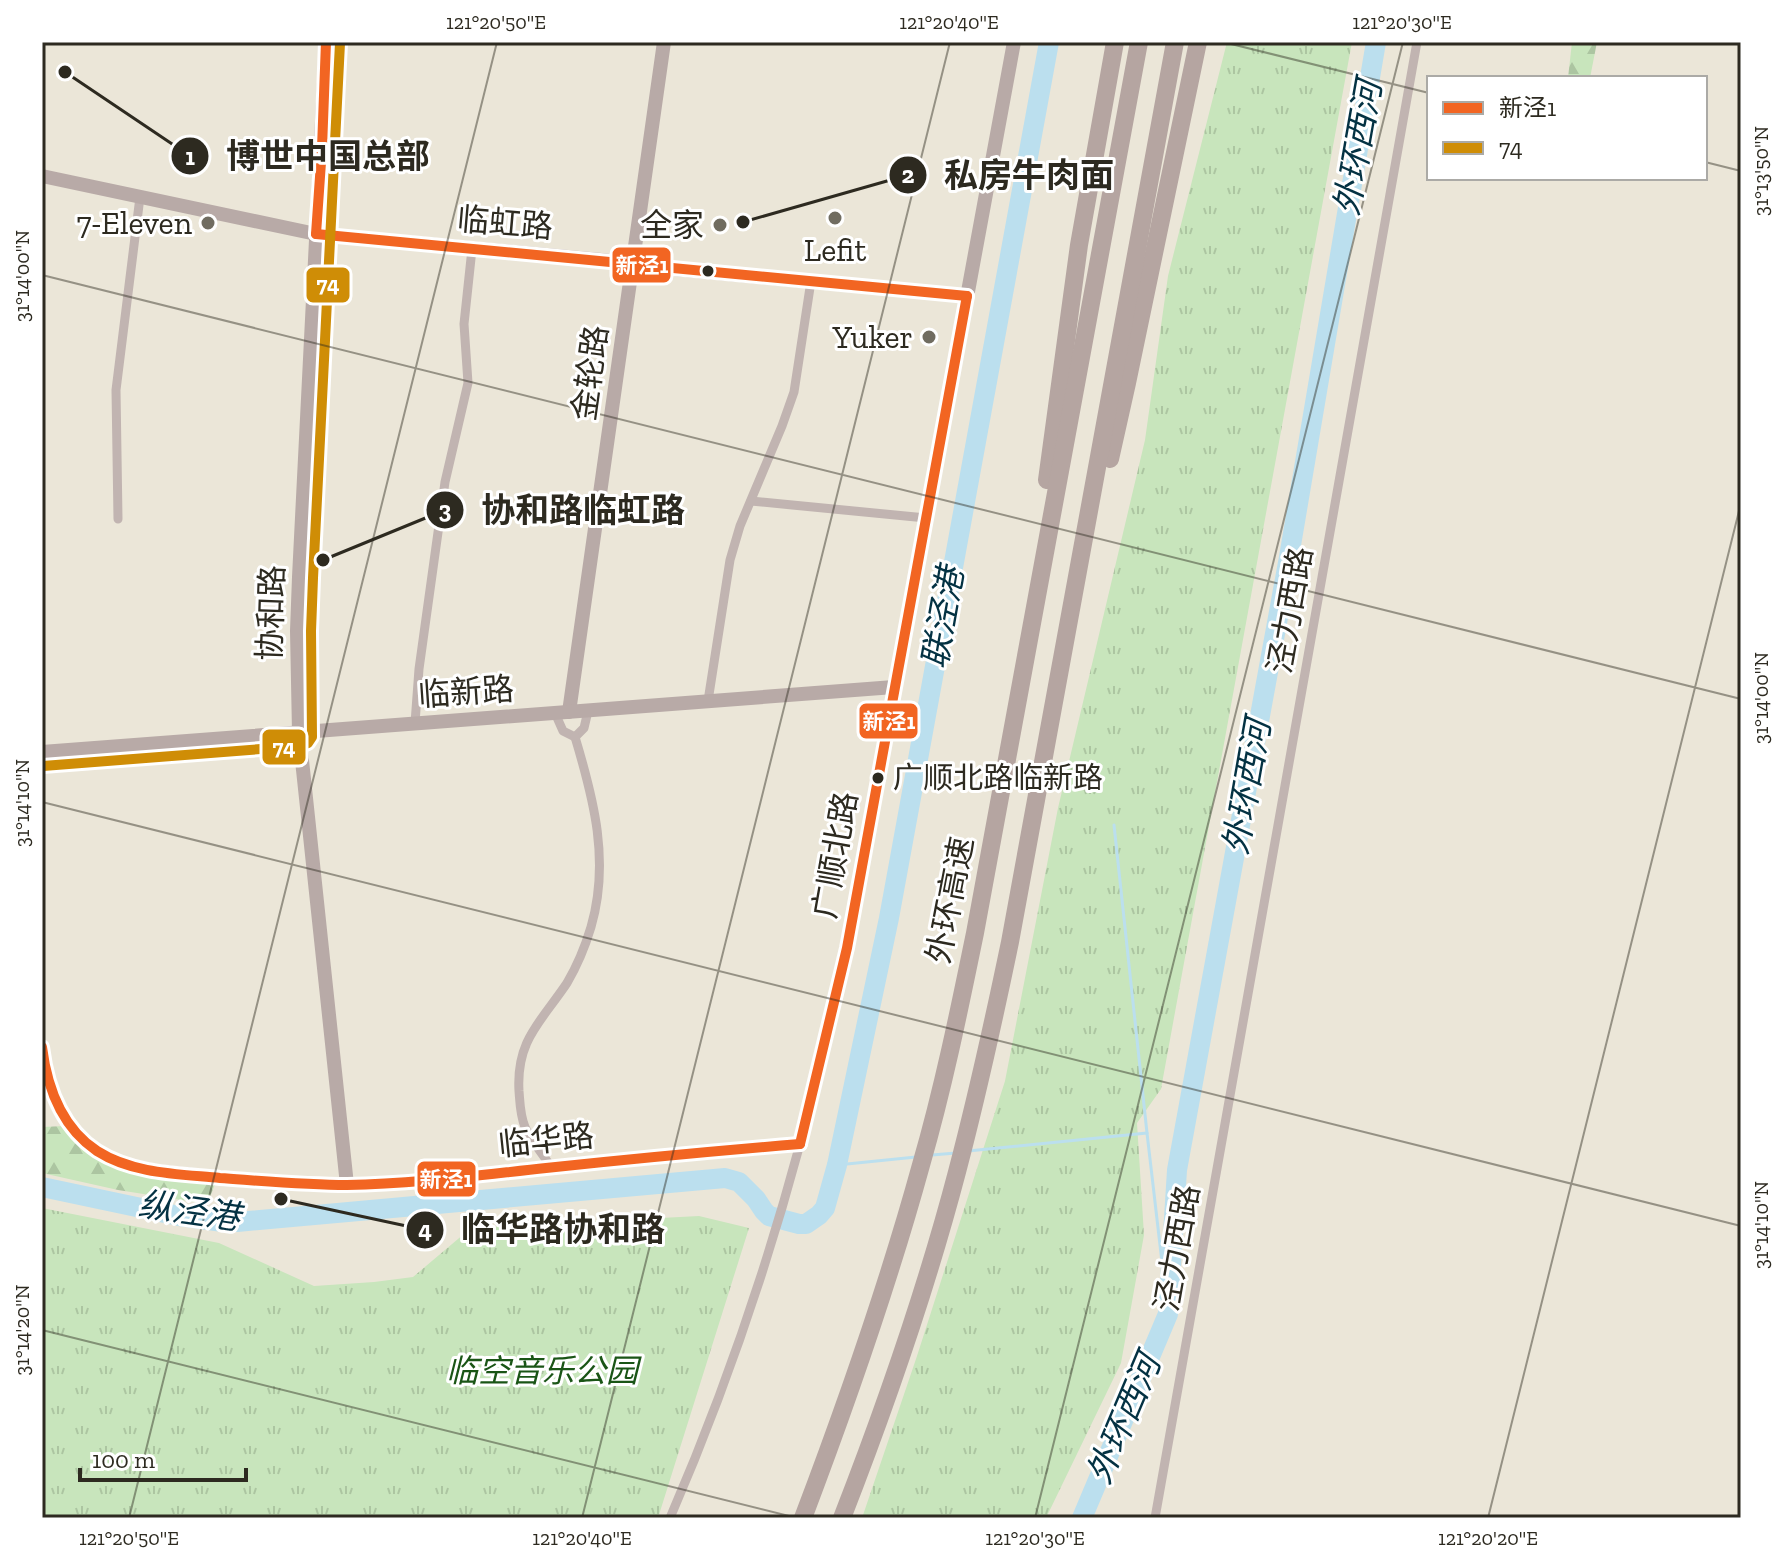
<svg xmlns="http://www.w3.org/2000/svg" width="1783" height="1560" font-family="'Zilla Slab','Noto Sans SC',serif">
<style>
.grass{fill:url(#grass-tufts)}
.forest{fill:url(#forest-firs)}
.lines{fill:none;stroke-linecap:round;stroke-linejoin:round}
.stream{stroke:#bbdfee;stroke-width:3}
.river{stroke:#bbdfee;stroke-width:20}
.street{stroke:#c1b4b1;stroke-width:9}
.secondary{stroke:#b8aaa7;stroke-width:14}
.highway{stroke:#b5a5a1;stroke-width:18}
.bus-1-casing{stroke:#fff;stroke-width:16}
.bus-2-casing{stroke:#fff;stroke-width:16}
.bus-1{stroke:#f26522;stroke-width:10}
.bus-2{stroke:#cf8d06;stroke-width:10}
.ticks{fill:none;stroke:#2d2a20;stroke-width:2;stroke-opacity:0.45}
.poi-dot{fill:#706c60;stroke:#fff;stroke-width:3}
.bus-dot{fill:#2d2a20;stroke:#fff;stroke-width:3}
.labels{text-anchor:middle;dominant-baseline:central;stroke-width:6;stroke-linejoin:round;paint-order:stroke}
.bus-label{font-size:30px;fill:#2d2a20;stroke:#fff;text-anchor:start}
.poi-label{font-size:32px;fill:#2d2a20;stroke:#fff;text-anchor:end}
.street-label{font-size:32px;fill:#2d2a20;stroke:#fff}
.park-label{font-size:32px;font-style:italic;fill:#1a5516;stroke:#fff}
.water-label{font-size:34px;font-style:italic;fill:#043243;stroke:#fff}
.leader{fill:none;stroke:#2d2a20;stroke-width:3}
.callout-dot{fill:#2d2a20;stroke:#fff;stroke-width:3}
.mark-label{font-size:24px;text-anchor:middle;font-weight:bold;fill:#fff}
.callout-label{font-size:34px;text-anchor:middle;font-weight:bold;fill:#2d2a20;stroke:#fff;stroke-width:6;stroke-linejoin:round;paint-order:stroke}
.line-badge{stroke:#fff;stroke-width:3}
.badge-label{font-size:22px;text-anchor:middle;font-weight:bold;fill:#fff}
.neatline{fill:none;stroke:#2d2a20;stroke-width:3}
.ticks-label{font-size:20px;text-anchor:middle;fill:#2d2a20}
</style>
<defs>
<pattern id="grass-tufts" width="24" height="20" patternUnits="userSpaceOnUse" patternTransform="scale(2)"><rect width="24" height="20" fill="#c8e5bc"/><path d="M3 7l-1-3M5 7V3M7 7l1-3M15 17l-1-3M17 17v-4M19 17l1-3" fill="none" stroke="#acc5a1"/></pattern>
<pattern id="forest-firs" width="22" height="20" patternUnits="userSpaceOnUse" patternTransform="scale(2)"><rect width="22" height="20" fill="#c8e5bc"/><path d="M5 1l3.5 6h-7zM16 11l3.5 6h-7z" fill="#acc5a1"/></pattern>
</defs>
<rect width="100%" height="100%" fill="#ebe6d8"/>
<g class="grass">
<path d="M 1227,42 L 1352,42 L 1161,1089 L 1137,1123 L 1144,1235 L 1121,1363 L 1046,1518 L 862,1518 L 917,1356 L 1005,1081 L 1058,808 L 1145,440 L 1168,276 Z"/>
<path d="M 42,1208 L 219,1243 L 314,1286 L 374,1282 L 413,1277 L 471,1228 L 699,1216 L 749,1228 L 658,1518 L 42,1518 Z"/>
</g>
<g class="forest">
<path d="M 1572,42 L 1597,42 L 1590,78 L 1568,78 Z"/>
<path d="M 65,1126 L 88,1152 L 216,1182 L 207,1204 L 118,1190 L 42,1173 L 42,1127 Z"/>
</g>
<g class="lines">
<g class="stream">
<path d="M 1114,825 L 1147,1133 L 1168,1314"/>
<path d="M 968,1151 L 1147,1133"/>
<path d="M 932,1155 L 956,1153"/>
<path d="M 837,1165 L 916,1157"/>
</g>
<g class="river">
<path d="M 42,1187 L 179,1216 L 223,1222 L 237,1222 L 725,1178 L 739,1182 L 756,1199 L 764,1211 L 769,1216 L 799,1224 L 806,1224 L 819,1215 L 825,1208 L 837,1165 L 889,918 L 1049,42"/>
<path d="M 1082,1518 L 1168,1314 L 1177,1170 L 1289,557 L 1376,42"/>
</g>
<g class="street">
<path d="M 751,501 L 926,518"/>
<path d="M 118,519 L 116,390 L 140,197"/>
<path d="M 708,701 L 730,560 L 740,526 L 782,426 L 794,392 L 811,281"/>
<path d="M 555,713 L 563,731 L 575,737 L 584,728 L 588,711"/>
<path d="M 415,723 L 419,669 L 445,482 L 468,383 L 464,324 L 472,249"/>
<path d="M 551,1167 C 543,1154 531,1141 525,1127 C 520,1115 520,1103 519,1091 C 516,1040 541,1022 567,983 C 577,966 585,947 591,927 C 610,862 594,800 575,737"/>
<path d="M 670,1518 C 722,1398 766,1270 800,1144"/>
<path d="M 1155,1518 L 1417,42"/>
</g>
<g class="secondary">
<path d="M 326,42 L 299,577 L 297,631 L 299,732 L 347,1185"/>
<path d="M 42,176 L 316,234 L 601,260 L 675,269 L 967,296"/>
<path d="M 569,712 L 664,42"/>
<path d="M 42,752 L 894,687"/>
<path d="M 42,1047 C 46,1087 61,1127 96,1150 C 131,1173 173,1173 213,1177 C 258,1181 302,1185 347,1185 C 415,1184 484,1174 552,1167 C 635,1159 717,1151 800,1144 L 847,948 L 1014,42"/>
</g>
<g class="highway">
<path d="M 1110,459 L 1127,383 L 1198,42"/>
<path d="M 1047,480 L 1079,245 L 1115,42"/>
<path d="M 803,1518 C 847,1402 888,1285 921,1165 C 943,1089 959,1011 975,933 L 1139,42"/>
<path d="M 842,1518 C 886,1405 926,1290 957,1172 C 977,1096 994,1019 1010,942 L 1175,42"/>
</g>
<defs>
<g id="bus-1">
<path d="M 316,234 L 967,296"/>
<path d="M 316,234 L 322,148 L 326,42"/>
<path d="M 42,1047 C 47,1087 61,1127 97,1151 C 133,1174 179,1174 220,1178 C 262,1181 305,1185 347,1185 C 414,1184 480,1175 546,1168 C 631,1159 715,1151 800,1144"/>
<path d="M 800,1144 L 847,948 L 967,296"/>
</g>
<path id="bus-2" d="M 43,766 L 300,746 L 308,743 L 312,737 L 311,631 L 313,578 L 340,43"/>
</defs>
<use href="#bus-1" class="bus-1-casing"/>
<use href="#bus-2" class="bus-2-casing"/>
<use href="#bus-1" class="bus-1"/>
<use href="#bus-2" class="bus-2"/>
</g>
<path class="ticks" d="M 1223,42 L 1429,93M 42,48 L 43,42M 1705,162 L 1741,171M 42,275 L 1741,699M 42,802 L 1741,1226M 42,1330 L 797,1518M 129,1518 L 497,42M 582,1518 L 950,42M 1035,1518 L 1403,42M 1488,1518 L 1741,503"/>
<g class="poi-dot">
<circle cx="835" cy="218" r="8"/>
<circle cx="208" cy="223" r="8"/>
<circle cx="720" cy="225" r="8"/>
<circle cx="929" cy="337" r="8"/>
</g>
<g class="bus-dot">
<circle cx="708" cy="271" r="7"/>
<circle cx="878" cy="778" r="7"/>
</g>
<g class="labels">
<g class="bus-label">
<text x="893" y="778">广顺北路临新路</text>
</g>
<g class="poi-label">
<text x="192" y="223">7-Eleven</text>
<text x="704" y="225">全家</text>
<text x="835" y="250" text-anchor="middle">Lefit</text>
<text x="913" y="337">Yuker</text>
</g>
<g class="street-label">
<text transform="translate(505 223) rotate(5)">临虹路</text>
<text transform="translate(590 373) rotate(-82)">金轮路</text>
<text transform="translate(1290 610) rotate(-80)">泾力西路</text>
<text transform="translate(271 613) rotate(-88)">协和路</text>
<text transform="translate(466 692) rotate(-4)">临新路</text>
<text transform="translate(835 855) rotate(-80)">广顺北路</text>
<text transform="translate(950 900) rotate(-79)">外环高速</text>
<text transform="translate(546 1140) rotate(-6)">临华路</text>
<text transform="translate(1177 1248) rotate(-80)">泾力西路</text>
</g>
<g class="park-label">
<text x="542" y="1371">临空音乐公园</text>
</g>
<g class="water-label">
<text transform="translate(1358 148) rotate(-80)">外环西河</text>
<text transform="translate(943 618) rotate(-80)">联泾港</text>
<text transform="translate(1247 787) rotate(-80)">外环西河</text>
<text transform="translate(189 1211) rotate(8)">纵泾港</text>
<text transform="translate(1124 1419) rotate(-67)">外环西河</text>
</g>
</g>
<path class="leader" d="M65 72L190 156M743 222L908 175M323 560L445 510M281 1199L425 1230"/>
<g class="callout-dot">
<circle cx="65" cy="72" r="8"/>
<circle cx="743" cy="222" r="8"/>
<circle cx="323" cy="560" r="8"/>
<circle cx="281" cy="1199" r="8"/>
<circle cx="190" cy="156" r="20"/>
<circle cx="908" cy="175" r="20"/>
<circle cx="445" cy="510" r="20"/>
<circle cx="425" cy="1230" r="20"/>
</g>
<g class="mark-label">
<text x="190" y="165">1</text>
<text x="908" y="183">2</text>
<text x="445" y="518">3</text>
<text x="425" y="1238">4</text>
</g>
<g class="callout-label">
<text x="328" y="168">博世中国总部</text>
<text x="1029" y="187">私房牛肉面</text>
<text x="583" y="522">协和路临虹路</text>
<text x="563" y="1241">临华路协和路</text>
</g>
<g class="line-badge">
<rect x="611" y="246" width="61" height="38" rx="8" fill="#f26522"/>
<rect x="305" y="266" width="46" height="38" rx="8" fill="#cf8d06"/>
<rect x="858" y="702" width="61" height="38" rx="8" fill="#f26522"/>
<rect x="261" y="728" width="46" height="38" rx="8" fill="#cf8d06"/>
<rect x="416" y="1160" width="61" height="38" rx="8" fill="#f26522"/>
</g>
<g class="badge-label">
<text x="642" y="273">新泾1</text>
<text x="328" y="292">74</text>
<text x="889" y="729">新泾1</text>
<text x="284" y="755">74</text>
<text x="446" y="1187">新泾1</text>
</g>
<rect width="1783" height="1560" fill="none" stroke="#ffffff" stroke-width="88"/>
<rect x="1427" y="76" width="280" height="104" fill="#ffffff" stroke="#abaaa6" stroke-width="2"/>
<rect x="1443" y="102" width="40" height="12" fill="#f26522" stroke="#abaaa6" stroke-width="2"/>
<text x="1499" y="116" font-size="24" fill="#2d2a20">新泾1</text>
<rect x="1443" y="142" width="40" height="12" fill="#cf8d06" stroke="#abaaa6" stroke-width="2"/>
<text x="1499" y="156" font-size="24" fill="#2d2a20">74</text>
<path d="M80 1468v12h166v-12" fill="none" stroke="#2d2a20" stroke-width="4"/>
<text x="92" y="1468" font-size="24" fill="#2d2a20" stroke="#ffffff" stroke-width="6" paint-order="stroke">100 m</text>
<rect x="44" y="44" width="1695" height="1472" class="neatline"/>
<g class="ticks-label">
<text x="496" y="29">121°20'50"E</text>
<text x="949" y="29">121°20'40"E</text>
<text x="1402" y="29">121°20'30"E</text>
<text transform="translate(1761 171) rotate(-90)" y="7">31°13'50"N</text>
<text transform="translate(22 276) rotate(-90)" y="7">31°14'00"N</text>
<text transform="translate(1761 698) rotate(-90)" y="7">31°14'00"N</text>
<text transform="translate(22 803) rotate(-90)" y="7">31°14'10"N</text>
<text transform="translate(1761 1225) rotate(-90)" y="7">31°14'10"N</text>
<text transform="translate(22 1330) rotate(-90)" y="7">31°14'20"N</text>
<text x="129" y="1545">121°20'50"E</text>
<text x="582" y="1545">121°20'40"E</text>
<text x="1035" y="1545">121°20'30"E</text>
<text x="1488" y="1545">121°20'20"E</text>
</g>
</svg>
